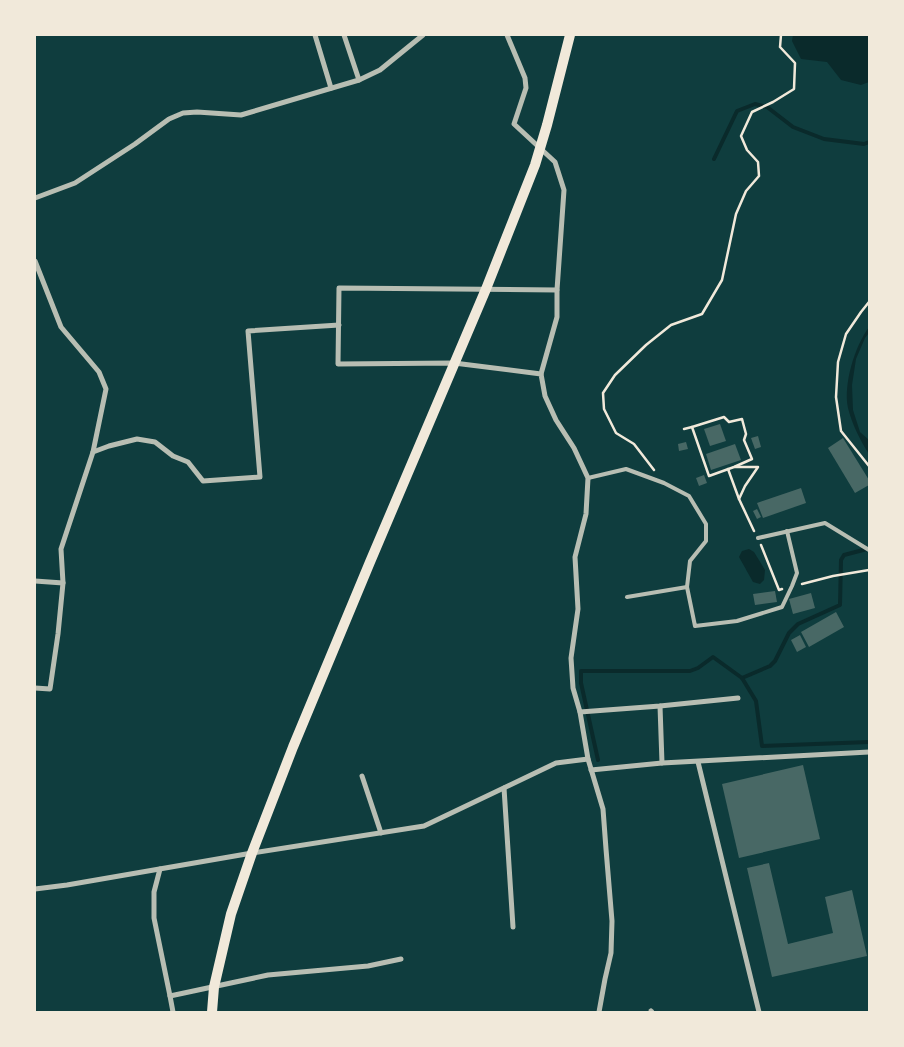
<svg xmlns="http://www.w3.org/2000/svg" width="904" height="1047" font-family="'Asap Condensed',sans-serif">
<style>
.water{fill:#0a2a2b}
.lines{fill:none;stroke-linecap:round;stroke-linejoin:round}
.stream{stroke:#0a2a2b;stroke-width:4}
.building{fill:#486865}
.path{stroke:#f1e9da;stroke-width:2.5}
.service{stroke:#b8beb3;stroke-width:4}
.minor{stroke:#b8beb3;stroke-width:5}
.secondary{stroke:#f1e9da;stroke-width:10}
</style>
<rect width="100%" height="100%" fill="#0f3d3e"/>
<g class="water">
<path d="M 793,35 L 869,35 L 869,82 L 861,85 L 841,80 L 827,62 L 801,59 L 792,41 Z"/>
<path d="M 869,327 L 869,333 L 865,338 L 856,359 L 852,385 L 853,410 L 860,432 L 869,440 L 869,454 C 860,440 852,424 848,408 C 843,384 855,346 869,327 Z"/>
<path d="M 749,549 L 754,552 L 765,570 L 764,580 L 760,584 L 753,582 L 739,557 L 742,551 Z"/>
</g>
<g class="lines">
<g class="stream">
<path d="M 714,159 L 737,111 L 755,104 L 767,107 L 793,127 L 824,139 L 864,144 L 869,142"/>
<path d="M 742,678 L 770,666 L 775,661 L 789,633 L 798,624 L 840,605 L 841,560 L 844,555 L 867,549"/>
<path d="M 598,760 L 581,683 L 581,671 L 690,671 L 698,668 L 713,657 L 742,678 L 756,701 L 762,746 L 869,742"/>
</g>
</g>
<g class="building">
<path d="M 720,424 L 726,441 L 710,446 L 704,429 Z"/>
<path d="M 758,436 L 761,447 L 755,449 L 751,438 Z"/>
<path d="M 843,438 L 869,480 L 869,485 L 855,493 L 828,448 Z"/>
<path d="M 686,442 L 688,449 L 679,451 L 678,444 Z"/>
<path d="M 735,444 L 741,460 L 711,470 L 706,454 Z"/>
<path d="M 704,475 L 707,483 L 699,486 L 696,478 Z"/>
<path d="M 801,488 L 806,503 L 763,518 L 757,503 Z"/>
<path d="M 757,509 L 761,517 L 757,519 L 753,511 Z"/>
<path d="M 775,591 L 777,602 L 755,605 L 753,594 Z"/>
<path d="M 811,593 L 815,608 L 793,614 L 789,599 Z"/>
<path d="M 836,612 L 844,627 L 809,647 L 801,632 Z"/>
<path d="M 800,635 L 806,647 L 797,652 L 791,640 Z"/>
<path d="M 803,765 L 820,839 L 739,858 L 722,784 Z"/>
<path d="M 769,863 L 788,944 L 833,933 L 825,897 L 852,890 L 867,956 L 772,977 L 747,868 Z"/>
</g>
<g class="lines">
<g class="path">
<path d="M 869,302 L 861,312 L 846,334 L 838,362 L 836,397 L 841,431 L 869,466"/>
<path d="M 724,417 L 729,422 L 742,419 L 746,434 L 744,440 L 752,459 L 734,467 L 709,476 L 692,427 Z"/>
<path d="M 684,429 L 692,427"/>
<path d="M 735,467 L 758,467 L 745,486 L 739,499"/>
<path d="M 728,469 L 739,499 L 754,531"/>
<path d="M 654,470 L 634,444 L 616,433 L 604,409 L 603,393 L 615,375 L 646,345 L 671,325 L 702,314 L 722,280 L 736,214 L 746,191 L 759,176 L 758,162 L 747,150 L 741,136 L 752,112 L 773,102 L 794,89 L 795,63 L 780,47 L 781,35"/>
<path d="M 761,545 L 779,590 L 782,589"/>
<path d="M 802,584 L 833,576 L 869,570"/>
</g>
<g class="service">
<path d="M 588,478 L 626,469 L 664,483 L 689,496 L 706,524 L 706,541 L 690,561 L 687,587 L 695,626 L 737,621 L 782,607 L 792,586 L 797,573 L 787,531"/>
<path d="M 758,538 L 825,523 L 869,550"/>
<path d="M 627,597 L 687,587"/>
</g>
<g class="minor">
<path d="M 315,35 L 331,88"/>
<path d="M 344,35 L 359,80"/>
<path d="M 507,35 L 525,78 L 526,88 L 514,124 L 555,162 L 564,190 L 557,290 L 557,317 L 541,374"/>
<path d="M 35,198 L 75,183 L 135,144 L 169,119 L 183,113 L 197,112 L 241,115 L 359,80 L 380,70 L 423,35"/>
<path d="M 35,261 L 61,327 L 99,372 L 106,389 L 93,452"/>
<path d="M 557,290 L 339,288 L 338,364 L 454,363 L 541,374 L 545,396 L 556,420 L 574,448 L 588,478 L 586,514 L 575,557 L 578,609 L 571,658 L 573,688 L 580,712 L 588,759 L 603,809 L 606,849 L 612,921 L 611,953 L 605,979 L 599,1012"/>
<path d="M 35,581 L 63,583"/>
<path d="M 35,688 L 50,689 L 58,634 L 63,583 L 61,549 L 93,452 L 109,446 L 137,439 L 155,442 L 173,456 L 188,462 L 203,481 L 260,477 L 248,331 L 339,325"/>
<path d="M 660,706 L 662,763"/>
<path d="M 580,712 L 660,706 L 738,698"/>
<path d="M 698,762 L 759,1012"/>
<path d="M 591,770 L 662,763 L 869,752"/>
<path d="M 362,776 L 381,833"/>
<path d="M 504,788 L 513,927"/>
<path d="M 160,869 L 154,892 L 154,918 L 170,996 L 268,975 L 368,966 L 401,959"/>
<path d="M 35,889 L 67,885 L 252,853 L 424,826 L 556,763 L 588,759"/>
<path d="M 170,996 L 173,1012"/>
<path d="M 651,1011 L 652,1012"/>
</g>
<path class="secondary" d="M 212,1012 L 214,987 L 231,914 L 252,853 L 293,747 L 370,562 L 486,289 L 535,165 L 547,125 L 570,35"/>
</g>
<rect width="904" height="1047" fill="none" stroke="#f1e9da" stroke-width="72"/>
</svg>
